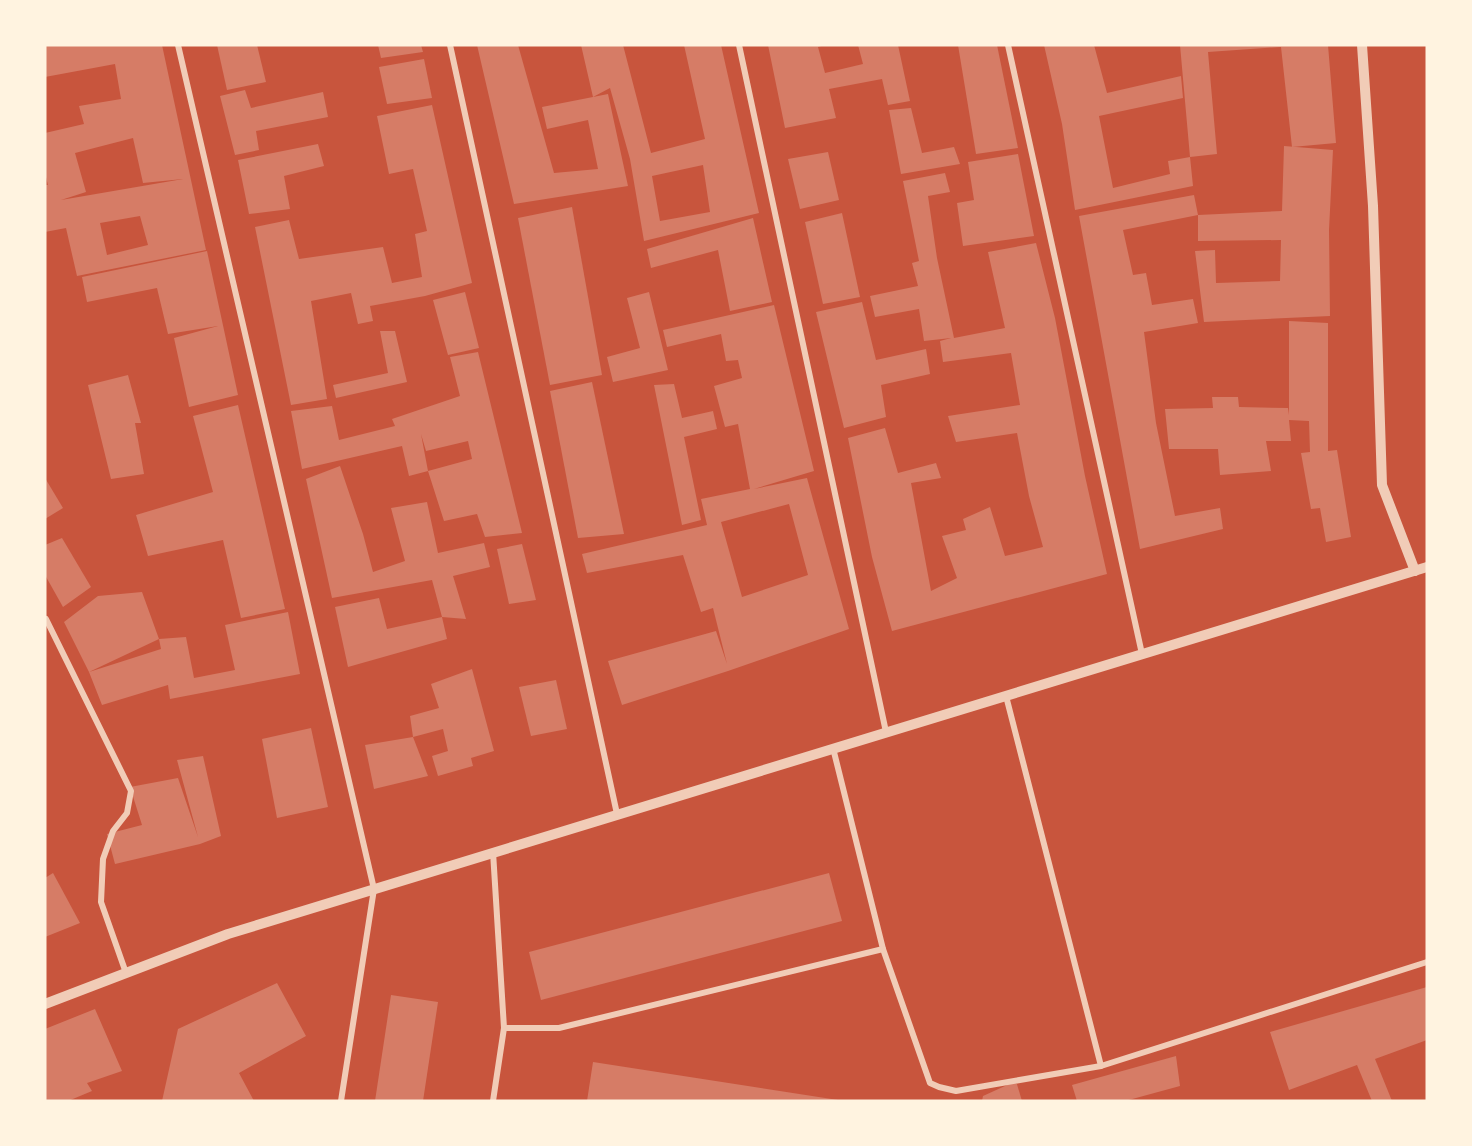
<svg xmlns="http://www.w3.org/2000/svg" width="1472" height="1146" font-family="Montserrat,sans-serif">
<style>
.building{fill:#d67c66;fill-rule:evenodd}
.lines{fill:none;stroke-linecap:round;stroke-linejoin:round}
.minor{stroke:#f1ccb7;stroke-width:6}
.tertiary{stroke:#f1ccb7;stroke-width:10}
</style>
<rect width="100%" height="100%" fill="#c8553d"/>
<g class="building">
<path d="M 45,45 L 162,45 L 206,250 L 77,276 L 66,228 L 45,232 L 45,185 L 48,185 L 45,173 L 45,133 L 84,124 L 79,106 L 121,99 L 115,64 L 45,77 ZM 133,138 L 143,183 L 183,179 L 61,200 L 86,192 L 75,153 ZM 140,216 L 148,245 L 107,255 L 100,223 Z"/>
<path d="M 217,45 L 257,45 L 266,82 L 227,90 Z"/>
<path d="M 378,45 L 421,45 L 423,52 L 381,58 Z"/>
<path d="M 477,45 L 518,45 L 554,173 L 598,169 L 588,120 L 547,129 L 542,107 L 593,97 L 581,45 L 623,45 L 651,153 L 705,139 L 684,45 L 721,45 L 759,213 L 644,241 L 630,159 L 610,88 L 593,97 L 608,94 L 628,186 L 514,204 ZM 703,165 L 710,212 L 660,221 L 652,176 Z"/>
<path d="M 768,45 L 825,45 L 818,47 L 825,73 L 863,64 L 858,45 L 898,45 L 910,101 L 888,105 L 882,79 L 829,89 L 836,118 L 785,128 Z"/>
<path d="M 958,45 L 997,45 L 1018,148 L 976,154 Z"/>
<path d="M 1044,45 L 1094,45 L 1107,93 L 1181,76 L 1183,98 L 1099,116 L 1113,188 L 1170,174 L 1168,161 L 1190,157 L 1180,45 L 1328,45 L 1336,143 L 1292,147 L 1281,47 L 1208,52 L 1217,154 L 1190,157 L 1193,186 L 1075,210 L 1062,124 Z"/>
<path d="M 424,59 L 432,98 L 387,104 L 379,67 Z"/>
<path d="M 245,90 L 251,108 L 323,92 L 328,117 L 256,131 L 259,150 L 235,155 L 220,96 Z"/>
<path d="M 432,105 L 472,283 L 425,296 L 370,306 L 373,321 L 358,324 L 351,293 L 311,301 L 327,399 L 291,405 L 255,227 L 289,220 L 299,259 L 383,247 L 392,283 L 422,277 L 415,234 L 427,231 L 413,169 L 389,174 L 377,116 Z"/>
<path d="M 911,108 L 922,153 L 954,147 L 960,164 L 901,174 L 889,110 Z"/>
<path d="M 318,144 L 324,166 L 284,176 L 290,209 L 249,214 L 238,160 Z"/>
<path d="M 1284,146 L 1333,150 L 1329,230 L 1330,316 L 1204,322 L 1195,251 L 1215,250 L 1216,283 L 1280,281 L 1281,240 L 1198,241 L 1198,215 L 1282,211 Z"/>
<path d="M 828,152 L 839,200 L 800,209 L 788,159 Z"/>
<path d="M 1018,154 L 1034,236 L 963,246 L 957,203 L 974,200 L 968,162 Z"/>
<path d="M 945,173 L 950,192 L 928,196 L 937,258 L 954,338 L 1005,328 L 988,252 L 1036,243 L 1055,318 L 1085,476 L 1107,574 L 892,631 L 872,557 L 848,438 L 885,428 L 898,473 L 936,463 L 941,478 L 911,483 L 931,591 L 957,578 L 942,536 L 966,530 L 963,519 L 990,507 L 1005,556 L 1043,547 L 1029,496 L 1017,433 L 956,442 L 948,416 L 1020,405 L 1011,353 L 943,362 L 940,341 L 951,338 L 924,341 L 919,309 L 875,317 L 870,296 L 918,286 L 912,263 L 919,261 L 903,181 Z"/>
<path d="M 1194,195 L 1198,215 L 1123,230 L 1133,275 L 1146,273 L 1152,305 L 1193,299 L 1198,323 L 1144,332 L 1156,423 L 1175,516 L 1220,508 L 1223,529 L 1140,549 L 1079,216 Z"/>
<path d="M 572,207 L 602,375 L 550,385 L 518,218 Z"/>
<path d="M 842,213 L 860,297 L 823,304 L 805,222 Z"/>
<path d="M 753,218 L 772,302 L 730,311 L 718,250 L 651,268 L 647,249 Z"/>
<path d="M 207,251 L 238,395 L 189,407 L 174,338 L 218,326 L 168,334 L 157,288 L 87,302 L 82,277 Z"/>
<path d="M 465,292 L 479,348 L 448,355 L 433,300 Z"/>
<path d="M 649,292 L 668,370 L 613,382 L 607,357 L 640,348 L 627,298 Z"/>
<path d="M 862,302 L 876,360 L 926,349 L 930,374 L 881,385 L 886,417 L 844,428 L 816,312 Z"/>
<path d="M 774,305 L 814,471 L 754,489 L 807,478 L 849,629 L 728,671 L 622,705 L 608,661 L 716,631 L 727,664 L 713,608 L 701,612 L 683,555 L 587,573 L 582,554 L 707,525 L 701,499 L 750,489 L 738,424 L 725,427 L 714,386 L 742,378 L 738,360 L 726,361 L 721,334 L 667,347 L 663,330 ZM 789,504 L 808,575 L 742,597 L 721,522 Z"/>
<path d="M 1289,321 L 1328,323 L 1328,451 L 1337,450 L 1351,537 L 1326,542 L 1320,508 L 1311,509 L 1301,453 L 1310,452 L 1309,421 L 1289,420 L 1291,441 L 1266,441 L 1271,471 L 1220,475 L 1218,449 L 1169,449 L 1165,409 L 1213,408 L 1212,397 L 1238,397 L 1239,407 L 1288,408 L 1289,415 Z"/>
<path d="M 380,331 L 395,331 L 407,382 L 336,398 L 333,385 L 388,373 Z"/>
<path d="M 478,352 L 522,533 L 485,537 L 477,514 L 444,521 L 428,471 L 472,459 L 468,441 L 426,451 L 421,434 L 428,471 L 409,476 L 402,446 L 302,469 L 291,411 L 332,406 L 339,440 L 395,426 L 392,419 L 460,396 L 450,357 Z"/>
<path d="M 128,375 L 141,423 L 135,423 L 144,474 L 111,479 L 88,385 Z"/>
<path d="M 592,382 L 624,534 L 578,538 L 550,391 Z"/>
<path d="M 674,384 L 682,418 L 713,411 L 717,429 L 684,437 L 701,520 L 682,525 L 654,385 Z"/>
<path d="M 238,405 L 285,609 L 241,618 L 223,540 L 148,556 L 136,515 L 213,492 L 193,416 Z"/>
<path d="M 340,466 L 363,534 L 373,572 L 405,561 L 391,508 L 427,502 L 438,553 L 484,543 L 490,567 L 453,576 L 466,619 L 442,617 L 447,639 L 348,667 L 335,607 L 379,598 L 387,629 L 442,617 L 432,580 L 332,598 L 306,479 Z"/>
<path d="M 45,478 L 63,508 L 45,519 Z"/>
<path d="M 62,538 L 91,587 L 63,607 L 45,575 L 45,545 Z"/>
<path d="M 522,544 L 536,600 L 509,604 L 497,549 Z"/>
<path d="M 142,592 L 159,639 L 89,672 L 161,649 L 159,639 L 186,637 L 194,678 L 235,670 L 225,625 L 288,612 L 300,674 L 170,699 L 168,685 L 102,705 L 89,672 L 64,622 L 98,596 Z"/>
<path d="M 472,669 L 494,751 L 471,758 L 473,766 L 438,776 L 432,756 L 448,751 L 443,729 L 413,737 L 410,716 L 439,708 L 431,684 Z"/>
<path d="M 556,680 L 567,729 L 531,736 L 519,687 Z"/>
<path d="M 311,728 L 328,807 L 277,818 L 262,739 Z"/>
<path d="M 413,737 L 428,776 L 374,789 L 365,745 Z"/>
<path d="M 203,756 L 221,836 L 200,844 L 115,864 L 107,834 L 142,825 L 130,787 L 178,778 L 198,837 L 177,760 Z"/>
<path d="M 53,873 L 80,923 L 45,937 L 45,878 Z"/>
<path d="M 829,873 L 842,921 L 541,1000 L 529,952 Z"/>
<path d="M 277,983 L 306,1036 L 239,1073 L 254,1101 L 162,1101 L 178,1029 Z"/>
<path d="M 1427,987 L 1427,1040 L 1375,1059 L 1392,1101 L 1372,1101 L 1357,1065 L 1289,1090 L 1270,1032 Z"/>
<path d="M 391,995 L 438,1002 L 423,1101 L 375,1101 Z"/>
<path d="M 95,1009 L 122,1071 L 87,1083 L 92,1091 L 68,1101 L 45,1101 L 45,1029 Z"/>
<path d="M 1176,1056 L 1180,1086 L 1125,1101 L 1077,1101 L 1072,1085 Z"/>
<path d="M 593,1062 L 838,1100 L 838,1101 L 587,1101 Z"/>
<path d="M 1016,1081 L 1022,1101 L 982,1101 L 983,1096 Z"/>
</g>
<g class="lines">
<g class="minor">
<path d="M 178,45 L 374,889 L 341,1101"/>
<path d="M 450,45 L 617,814"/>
<path d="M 739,45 L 886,732"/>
<path d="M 1008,45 L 1142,654"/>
<path d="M 46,619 L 131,791 L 127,813 L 113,831 L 103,859 L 101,902 L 126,973"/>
<path d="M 1006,696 L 1101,1066"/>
<path d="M 833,748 L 883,949 L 930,1083 L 939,1087 L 956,1091 L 1101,1066 L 1427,962"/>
<path d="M 504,1028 L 559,1028 L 883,949"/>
<path d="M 493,1101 L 504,1028 L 493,852"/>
</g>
<g class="tertiary">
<path d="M 1362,45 L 1373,206 L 1382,485 L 1415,571"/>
<path d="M 45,1004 L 228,934 L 1427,567"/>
</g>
</g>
<rect width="1472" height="1146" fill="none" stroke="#fff3e0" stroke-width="93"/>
</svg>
